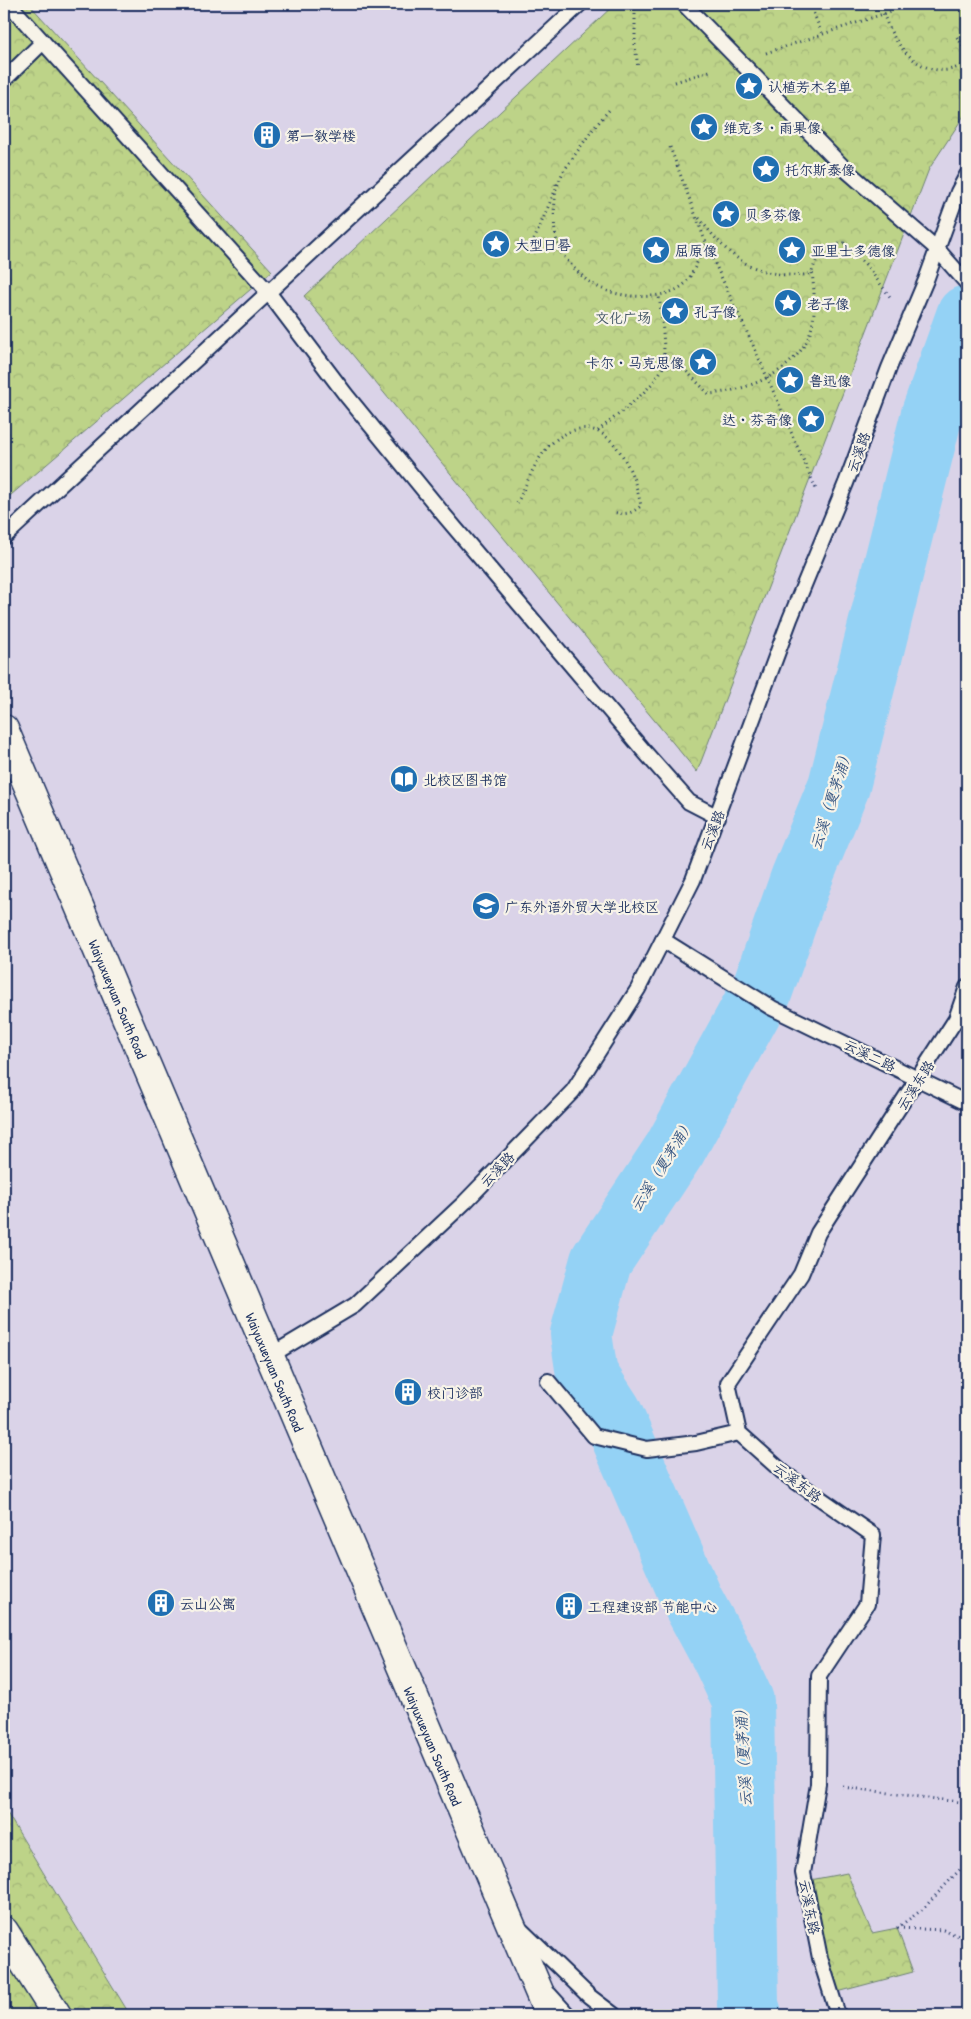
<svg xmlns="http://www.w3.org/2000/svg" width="971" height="2019" font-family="'Patrick Hand','LXGW WenKai TC',sans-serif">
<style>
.built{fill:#dad3e8}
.park{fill:url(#park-crowns);stroke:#6c8173}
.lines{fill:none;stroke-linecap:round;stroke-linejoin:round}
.river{stroke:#94d2f5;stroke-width:62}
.service-casing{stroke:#1b2f5e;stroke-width:18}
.minor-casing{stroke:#1b2f5e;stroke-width:31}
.path{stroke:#1b2f5e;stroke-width:3;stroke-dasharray:1 4;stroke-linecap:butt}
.service{stroke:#f7f3e8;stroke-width:14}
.minor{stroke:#f7f3e8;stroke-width:28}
.labels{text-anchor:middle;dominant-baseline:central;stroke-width:4.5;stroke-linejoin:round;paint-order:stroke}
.poi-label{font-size:14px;fill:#1b2f5e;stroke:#f7f3e8;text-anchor:start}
.park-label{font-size:14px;fill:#445868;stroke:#f7f3e8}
.street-label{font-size:14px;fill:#1b2f5e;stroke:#f7f3e8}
.water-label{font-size:15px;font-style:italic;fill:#395884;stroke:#f7f3e8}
</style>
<defs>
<pattern id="park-crowns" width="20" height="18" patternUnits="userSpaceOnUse" patternTransform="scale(1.25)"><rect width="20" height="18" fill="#bdd388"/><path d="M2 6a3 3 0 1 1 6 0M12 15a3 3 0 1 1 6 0" fill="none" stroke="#a2b578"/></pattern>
</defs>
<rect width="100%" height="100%" fill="#e6e0e8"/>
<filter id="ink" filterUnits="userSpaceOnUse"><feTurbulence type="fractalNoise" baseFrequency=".02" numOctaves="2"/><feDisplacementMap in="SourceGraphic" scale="10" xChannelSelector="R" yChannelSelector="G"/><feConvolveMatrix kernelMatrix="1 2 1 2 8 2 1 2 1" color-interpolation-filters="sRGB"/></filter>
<g filter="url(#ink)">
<path class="built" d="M 4,4 L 967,4 L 967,2015 L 130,2015 L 4,1808 Z"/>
<g class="park">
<path d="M 4,4 L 29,4 L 272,271 L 4,501 Z"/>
<path d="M 615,4 L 967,4 L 967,111 L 929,169 L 697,772 L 304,296 Z"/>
<path d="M 4,1808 L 130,2015 L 4,2015 Z"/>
<path d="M 847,1873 L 872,1933 L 897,1928 L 913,1972 L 830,1994 L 805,1881 Z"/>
</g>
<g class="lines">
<path class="river" d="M 751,2015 L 748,2005 L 743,1701 L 722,1656 L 693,1602 L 611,1412 L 587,1375 L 581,1334 L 601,1261 L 675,1149 L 762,990 L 801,879 L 839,786 L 932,414 L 967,316"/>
<defs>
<g id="service">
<path d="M 9,4 L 268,292 L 346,395 L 444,515 L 643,750 L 689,802 L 718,817"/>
<path d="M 684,4 L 846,170 L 937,249 L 967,283"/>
<path d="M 4,80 L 43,42"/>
<path d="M 4,537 L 580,4"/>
<path d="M 663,940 L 772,1008 L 967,1103"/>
<path d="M 268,1357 L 355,1305 L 465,1202 L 573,1091 L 638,989 L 693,880 L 790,619 L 846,483 L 889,368 L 926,280 L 958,192 L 967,175"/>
<path d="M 548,1381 L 594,1436 L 647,1449 L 696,1443 L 739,1433"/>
<path d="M 521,1930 L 589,1996 L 614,2015"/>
<path d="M 549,1994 L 568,2015"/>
<path d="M 838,2015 L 820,1958 L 803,1873 L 818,1784 L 819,1676 L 867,1604 L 873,1535 L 785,1474 L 739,1433 L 728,1383 L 801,1274 L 818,1233 L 956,1019 L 967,987"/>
</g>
<g id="minor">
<path d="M 4,729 L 549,2015"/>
<path d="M 4,1931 L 57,2015"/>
</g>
</defs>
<use href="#service" class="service-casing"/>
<use href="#minor" class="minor-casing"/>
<g class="path">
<path d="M 635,4 L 635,45 L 638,68"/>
<path d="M 810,4 L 822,34"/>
<path d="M 881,4 C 887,34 912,74 948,70 C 954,69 961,66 967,64"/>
<path d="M 957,37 L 967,52"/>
<path d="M 766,53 L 892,11"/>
<path d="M 675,82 L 713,70"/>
<path d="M 670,147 L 709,251 L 753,345 L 816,489"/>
<path d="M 556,184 C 555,206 550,235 563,255 C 569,263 579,274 587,280 C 610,299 665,304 687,282 C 690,279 702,251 706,244"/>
<path d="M 699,218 C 724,250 743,271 786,275 C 796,275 803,277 812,272 C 817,254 826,246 844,243 L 866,265 L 891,298"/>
<path d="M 534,240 L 563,172 L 593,129 L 610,109"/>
<path d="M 663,367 L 684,369 L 709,394 C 748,391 802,370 812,326 C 816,307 814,290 812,272"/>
<path d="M 598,431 C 618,414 650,392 662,369 C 667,358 661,310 659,296"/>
<path d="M 517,503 C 527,484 536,457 552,443 C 602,400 633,463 641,506 C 631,514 625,515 613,512"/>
<path d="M 843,1787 L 967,1803"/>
<path d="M 897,1928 L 923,1909 L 967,1862"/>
<path d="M 898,1928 L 943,1930 L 967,1939"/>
</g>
<use href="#service" class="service"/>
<use href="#minor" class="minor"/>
</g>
</g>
<defs>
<symbol id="sight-disc" viewBox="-11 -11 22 22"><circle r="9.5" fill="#1f6fb2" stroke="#f7f3e8"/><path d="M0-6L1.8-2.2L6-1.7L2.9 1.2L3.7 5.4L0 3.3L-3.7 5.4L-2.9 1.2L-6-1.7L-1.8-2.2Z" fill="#fff"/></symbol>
<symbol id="building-disc" viewBox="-11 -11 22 22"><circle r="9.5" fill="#1f6fb2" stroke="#f7f3e8"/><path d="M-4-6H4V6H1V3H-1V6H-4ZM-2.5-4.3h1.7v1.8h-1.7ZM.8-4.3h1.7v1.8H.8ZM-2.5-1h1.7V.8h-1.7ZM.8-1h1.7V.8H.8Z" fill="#fff"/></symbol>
<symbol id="library-disc" viewBox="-11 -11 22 22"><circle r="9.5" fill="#1f6fb2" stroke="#f7f3e8"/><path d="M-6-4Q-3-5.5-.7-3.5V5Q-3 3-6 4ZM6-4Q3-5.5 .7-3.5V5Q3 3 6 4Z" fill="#fff"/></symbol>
<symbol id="university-disc" viewBox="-11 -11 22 22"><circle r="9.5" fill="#1f6fb2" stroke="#f7f3e8"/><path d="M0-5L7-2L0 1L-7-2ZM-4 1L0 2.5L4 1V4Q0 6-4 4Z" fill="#fff"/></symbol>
</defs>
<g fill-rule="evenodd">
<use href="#sight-disc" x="733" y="70" width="32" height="32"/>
<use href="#sight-disc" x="688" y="111" width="32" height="32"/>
<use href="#building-disc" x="251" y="119" width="32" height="32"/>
<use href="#sight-disc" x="750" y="153" width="32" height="32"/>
<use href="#sight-disc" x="710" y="198" width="32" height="32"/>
<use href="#sight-disc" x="480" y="228" width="32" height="32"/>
<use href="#sight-disc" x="640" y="234" width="32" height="32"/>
<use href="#sight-disc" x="776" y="234" width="32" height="32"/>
<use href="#sight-disc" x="772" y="287" width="32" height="32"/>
<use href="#sight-disc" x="659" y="295" width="32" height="32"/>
<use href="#sight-disc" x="687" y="346" width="32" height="32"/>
<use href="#sight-disc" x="774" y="364" width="32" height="32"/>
<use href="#sight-disc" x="795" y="403" width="32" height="32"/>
<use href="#library-disc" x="388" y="763" width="32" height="32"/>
<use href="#university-disc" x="470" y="890" width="32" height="32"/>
<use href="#building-disc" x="392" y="1376" width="32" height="32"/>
<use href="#building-disc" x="145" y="1587" width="32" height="32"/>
<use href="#building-disc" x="553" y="1590" width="32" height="32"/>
</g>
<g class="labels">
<g class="poi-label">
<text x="768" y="86">认植芳木名单</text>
<text x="723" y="127">维克多・雨果像</text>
<text x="286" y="135">第一教学楼</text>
<text x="785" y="169">托尔斯泰像</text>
<text x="745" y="214">贝多芬像</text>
<text x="515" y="244">大型日晷</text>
<text x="675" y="250">屈原像</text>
<text x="811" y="250">亚里士多德像</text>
<text x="807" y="303">老子像</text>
<text x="694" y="311">孔子像</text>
<text x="684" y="362" text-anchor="end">卡尔・马克思像</text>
<text x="809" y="380">鲁迅像</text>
<text x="792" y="419" text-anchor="end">达・芬奇像</text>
<text x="423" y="779">北校区图书馆</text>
<text x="505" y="906">广东外语外贸大学北校区</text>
<text x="427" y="1392">校门诊部</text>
<text x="180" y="1603">云山公寓</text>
<text x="588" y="1606">工程建设部 节能中心</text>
</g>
<g class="park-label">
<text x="623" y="317">文化广场</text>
</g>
<g class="street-label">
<text transform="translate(858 452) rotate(-70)">云溪路</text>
<text transform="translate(712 830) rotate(-69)">云溪路</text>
<text transform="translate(118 999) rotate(67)">Waiyuxueyuan South Road</text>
<text transform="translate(870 1055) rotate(26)">云溪二路</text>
<text transform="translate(915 1085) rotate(-57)">云溪东路</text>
<text transform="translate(497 1169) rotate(-46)">云溪路</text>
<text transform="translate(275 1372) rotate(67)">Waiyuxueyuan South Road</text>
<text transform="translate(798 1482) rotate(37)">云溪东路</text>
<text transform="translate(433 1746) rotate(67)">Waiyuxueyuan South Road</text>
<text transform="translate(810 1907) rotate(79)">云溪东路</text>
</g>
<g class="water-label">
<text transform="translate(831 799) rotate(-72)">云溪（夏茅涌）</text>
<text transform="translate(662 1165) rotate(-58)">云溪（夏茅涌）</text>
<text transform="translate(743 1754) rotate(-93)">云溪（夏茅涌）</text>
</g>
</g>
<rect width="971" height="2019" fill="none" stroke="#f7f3e8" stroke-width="20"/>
<rect x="10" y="10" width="951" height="1999" fill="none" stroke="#1b2f5e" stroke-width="2" filter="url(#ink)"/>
</svg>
